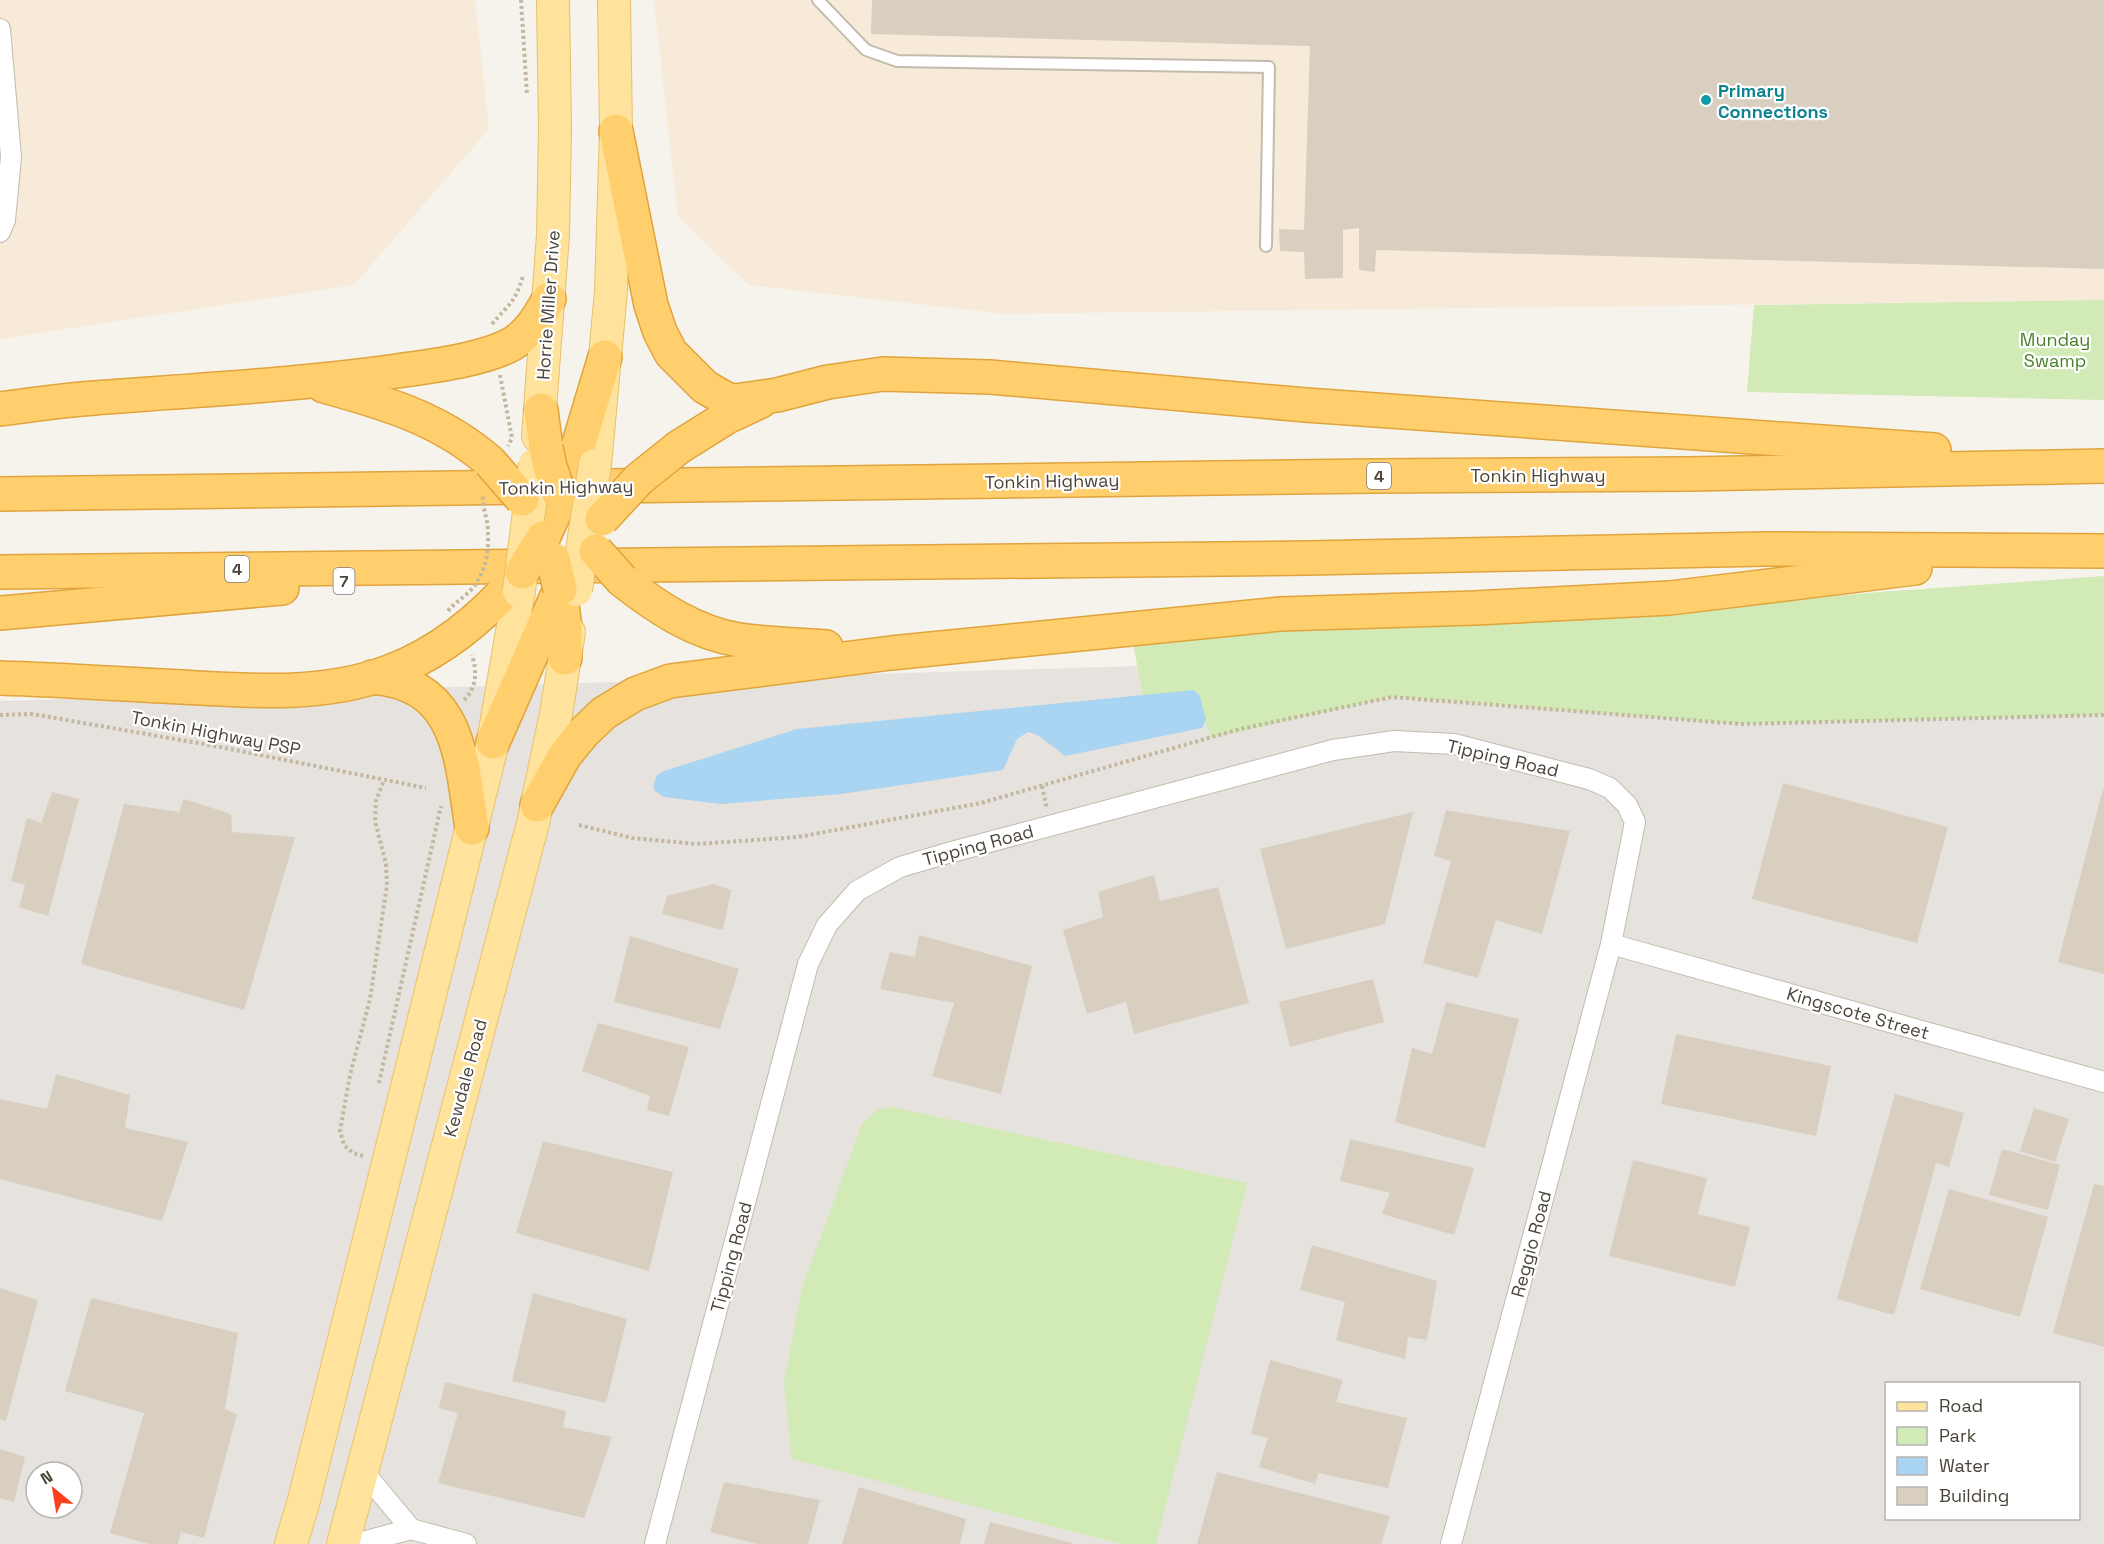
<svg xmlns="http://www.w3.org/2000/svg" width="2104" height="1544" font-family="'Space Grotesk',sans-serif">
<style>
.commercial{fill:#f7ead8}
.industrial{fill:#e6e2dd;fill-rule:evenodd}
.green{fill:#d2eab5}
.water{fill:#a9d4f2}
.building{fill:#d8cfc1}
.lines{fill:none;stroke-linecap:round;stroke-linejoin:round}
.lane-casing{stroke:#c2bbae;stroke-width:14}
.street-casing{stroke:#c2bbae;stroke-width:22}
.primary-casing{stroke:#e6c16a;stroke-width:34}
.highway-casing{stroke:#e0a43c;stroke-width:36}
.path{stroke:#c4b79f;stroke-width:4;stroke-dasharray:3 3;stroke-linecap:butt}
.lane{stroke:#fff;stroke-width:10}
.street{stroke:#fff;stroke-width:20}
.primary{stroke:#ffe39c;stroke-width:32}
.highway{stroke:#ffcf6e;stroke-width:33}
.primary-bridge-casing{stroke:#e6c16a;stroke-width:34;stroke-linecap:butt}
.highway-bridge-casing{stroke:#e0a43c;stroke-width:36;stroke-linecap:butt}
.path-bridge{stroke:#c4b79f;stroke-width:4;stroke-dasharray:3 3;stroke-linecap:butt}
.primary-bridge{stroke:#ffe39c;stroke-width:32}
.highway-bridge{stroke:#ffcf6e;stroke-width:33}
.culture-dot{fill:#0f9aa8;stroke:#fff;stroke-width:2}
.labels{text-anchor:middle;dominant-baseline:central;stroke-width:4.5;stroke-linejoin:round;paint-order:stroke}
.shield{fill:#fff;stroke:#817c74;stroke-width:1.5}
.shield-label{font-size:16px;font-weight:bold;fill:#4b4439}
.culture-label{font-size:18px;font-weight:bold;fill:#0d838f;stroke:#fff;text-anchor:start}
.street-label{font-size:18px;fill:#4b4439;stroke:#fff}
.park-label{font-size:18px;fill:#4a7f2a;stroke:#fff}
</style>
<rect width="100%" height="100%" fill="#f6f3ec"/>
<g class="commercial">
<path d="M 0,0 L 475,0 L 489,129 L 354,285 L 0,339 Z"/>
<path d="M 654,0 L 2104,0 L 2104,300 L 1006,314 L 749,285 L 678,217 Z"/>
</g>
<path class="industrial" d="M 1523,654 L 2104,674 L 2104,1544 L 0,1544 L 0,701 ZM 1886,1384 L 2078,1384 L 2078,1518 L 1886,1518 ZM 36,1472 L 72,1472 L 72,1508 L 36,1508 Z"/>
<g class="green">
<path d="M 2104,300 L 2104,400 L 1747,392 L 1754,305 Z"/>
<path d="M 2104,576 L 2104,715 L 1741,724 L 1392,697 L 1211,738 L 1197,692 L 1143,695 L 1133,644 L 1294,625 L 1651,613 L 1880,592 Z"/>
<path d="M 892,1107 L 1247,1183 L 1156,1544 L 1121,1544 L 792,1459 L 784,1382 L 802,1288 L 862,1124 L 876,1110 Z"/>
</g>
<path class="water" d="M 1194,690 L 1200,696 L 1206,720 L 1202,728 L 1065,756 L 1038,735 L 1028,732 L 1017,739 L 1003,770 L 841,794 L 721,804 L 664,797 L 655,791 L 653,786 L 657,775 L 664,771 L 797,729 Z"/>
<g class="building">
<path d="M 872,0 L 2104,0 L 2104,269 L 1376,250 L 1375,272 L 1359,270 L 1359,228 L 1343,230 L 1343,278 L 1305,279 L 1304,252 L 1280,251 L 1279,229 L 1304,230 L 1310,46 L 871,34 Z"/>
<path d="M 1783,783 L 1948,827 L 1917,943 L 1752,899 Z"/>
<path d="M 2103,789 L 2104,789 L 2104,974 L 2058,962 Z"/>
<path d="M 52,792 L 79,799 L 48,916 L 19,907 L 25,885 L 11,881 L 27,818 L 41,823 Z"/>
<path d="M 184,799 L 231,814 L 232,832 L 295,837 L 244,1010 L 81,964 L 124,804 L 179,812 Z"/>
<path d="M 1446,810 L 1570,831 L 1542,934 L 1496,920 L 1478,978 L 1423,963 L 1451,861 L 1434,856 Z"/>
<path d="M 1413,812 L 1385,924 L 1286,949 L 1260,849 Z"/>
<path d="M 1154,875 L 1160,901 L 1218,887 L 1249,1003 L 1134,1034 L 1126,1002 L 1087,1014 L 1063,930 L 1103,917 L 1098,892 Z"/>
<path d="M 713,884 L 731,890 L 723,930 L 662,914 L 667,896 Z"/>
<path d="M 919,935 L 1032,966 L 1001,1094 L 932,1076 L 954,1003 L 880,989 L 890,952 L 915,957 Z"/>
<path d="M 630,936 L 739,969 L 720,1029 L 614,1002 Z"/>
<path d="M 1373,979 L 1384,1022 L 1290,1047 L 1279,1002 Z"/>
<path d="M 1446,1002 L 1519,1019 L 1485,1148 L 1395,1122 L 1412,1048 L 1432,1054 Z"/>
<path d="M 598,1023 L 689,1047 L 669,1116 L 647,1110 L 650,1096 L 582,1071 Z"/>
<path d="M 1676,1034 L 1831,1066 L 1816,1136 L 1661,1104 Z"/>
<path d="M 56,1074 L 130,1095 L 125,1128 L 188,1142 L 162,1221 L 0,1179 L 0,1099 L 47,1109 Z"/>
<path d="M 1895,1094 L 1964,1113 L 1949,1167 L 1936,1163 L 1894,1315 L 1837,1299 Z"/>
<path d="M 2034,1108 L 2069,1119 L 2055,1162 L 2020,1151 Z"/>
<path d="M 1350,1139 L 1474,1168 L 1454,1235 L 1382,1214 L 1390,1193 L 1340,1181 Z"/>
<path d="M 543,1141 L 673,1172 L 649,1271 L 516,1233 Z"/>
<path d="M 2002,1149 L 2060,1165 L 2048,1210 L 1989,1195 Z"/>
<path d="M 1633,1160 L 1707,1178 L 1698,1214 L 1750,1227 L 1735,1287 L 1609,1256 Z"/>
<path d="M 2094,1184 L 2104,1186 L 2104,1347 L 2053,1333 Z"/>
<path d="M 1949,1189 L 2048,1217 L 2020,1317 L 1920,1289 Z"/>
<path d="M 1312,1245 L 1437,1281 L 1427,1340 L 1408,1337 L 1405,1359 L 1336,1340 L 1345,1302 L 1300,1290 Z"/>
<path d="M 0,1288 L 38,1300 L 6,1421 L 0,1419 Z"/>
<path d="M 533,1293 L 627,1319 L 606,1403 L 512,1381 Z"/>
<path d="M 91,1298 L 238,1333 L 225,1409 L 237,1414 L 204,1538 L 181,1532 L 178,1544 L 149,1544 L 110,1533 L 144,1413 L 65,1391 Z"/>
<path d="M 1270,1360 L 1343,1380 L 1336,1402 L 1407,1418 L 1388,1488 L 1318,1473 L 1315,1484 L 1259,1467 L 1268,1438 L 1251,1434 Z"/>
<path d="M 445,1382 L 566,1411 L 563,1427 L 612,1437 L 584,1518 L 438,1483 L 458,1413 L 439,1408 Z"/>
<path d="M 0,1449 L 25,1457 L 14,1502 L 0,1498 Z"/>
<path d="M 1217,1472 L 1390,1516 L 1381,1544 L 1197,1544 Z"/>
<path d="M 724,1482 L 820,1500 L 808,1544 L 757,1544 L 710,1532 Z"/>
<path d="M 859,1487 L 966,1519 L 960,1544 L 842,1544 Z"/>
<path d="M 990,1522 L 1072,1543 L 1071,1544 L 984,1544 Z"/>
</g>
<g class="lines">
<defs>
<path id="lane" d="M 818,0 L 866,50 L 897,61 L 1269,67 L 1266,246"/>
<g id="street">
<path d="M 0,29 L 11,157 L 5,220 L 0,232"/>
<path d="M 1611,944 L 2104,1082"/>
<path d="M 362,1470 L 411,1529"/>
<path d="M 355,1544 L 411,1529 L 466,1544"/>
<path d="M 655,1544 L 808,964 L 827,925 L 857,891 L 900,867 L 948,853 L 1333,750 L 1394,741 L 1454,744 L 1589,779 L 1610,788 L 1627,805 L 1635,822 L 1611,944 L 1451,1544"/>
</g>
<g id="primary">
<path d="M 538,436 L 553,235 L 555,128 L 553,0"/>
<path d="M 595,465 L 611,291 L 616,131 L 614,0"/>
<path d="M 291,1544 L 304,1500 L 493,742 L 519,591"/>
<path d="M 343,1544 L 533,823 L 556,714 L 569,632"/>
</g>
<g id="highway">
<path d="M 616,131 L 651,305 L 660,332 L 671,353 L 705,387 L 726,399 L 735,401 L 777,395 L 828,382 L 883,374 L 990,377 L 1306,405 L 1934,450"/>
<path d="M 324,386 C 386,403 441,419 490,462"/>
<path d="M 0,409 C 32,405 63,400 95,398 C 196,390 297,385 397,371 C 431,366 483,360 512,344 C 530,333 539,317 549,299"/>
<path d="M 541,410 L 546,448"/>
<path d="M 679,447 L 727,417 L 761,401"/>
<path d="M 567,483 L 605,357"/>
<path d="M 0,494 L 1374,476 L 1691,474 L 2104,466"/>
<path d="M 543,538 L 562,496"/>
<path d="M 0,572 L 1308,558 L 1766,549 L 2104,551"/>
<path d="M 622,580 C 656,607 695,633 739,640 C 768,644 798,645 826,647"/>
<path d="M 560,589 L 565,628 L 565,658"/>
<path d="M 0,613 L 282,588"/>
<path d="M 372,677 C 461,684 461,759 472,828"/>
<path d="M 0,678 C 61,680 121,684 182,687 C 250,691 324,697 389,672 C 443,652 485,616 522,572"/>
<path d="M 493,742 L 560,589"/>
<path d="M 537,805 L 565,755 L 583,733 L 604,713 L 635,694 L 670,681 L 891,653 L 1280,614 L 1475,608 L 1670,598 L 1915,568"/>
</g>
</defs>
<use href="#lane" class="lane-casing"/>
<use href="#street" class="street-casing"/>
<use href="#primary" class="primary-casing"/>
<use href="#highway" class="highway-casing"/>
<g class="path">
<path d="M 521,0 L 527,95"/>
<path d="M 492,324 C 509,304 515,303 523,276"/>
<path d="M 500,375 L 512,438 L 508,446"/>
<path d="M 464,700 C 477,688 477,671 472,655"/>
<path d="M 0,715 L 32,714 L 215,746 L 426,788"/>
<path d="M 1042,786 L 1047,809"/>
<path d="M 579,825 L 632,838 L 697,844 L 798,837 L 981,803 L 1240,729 L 1392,697 L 1741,724 L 2104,715"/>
<path d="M 379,1083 L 441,806"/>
<path d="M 363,1156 L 353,1153 L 344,1145 L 340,1131 L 350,1075 L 370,999 L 387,885 L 386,864 L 375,821 L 376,801 L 384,780"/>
</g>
<use href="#lane" class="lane"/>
<use href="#street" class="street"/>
<use href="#primary" class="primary"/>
<use href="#highway" class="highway"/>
<defs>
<g id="primary-bridge">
<path d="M 576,590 L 595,465"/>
<path d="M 519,591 L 535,464"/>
</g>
<g id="highway-bridge">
<path d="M 546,448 L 550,467 L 559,493"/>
<path d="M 490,462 L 522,499"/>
<path d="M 602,519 L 639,479 L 679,447"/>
<path d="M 596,551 L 622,580"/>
<path d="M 553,559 L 560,589"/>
<path d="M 522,572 L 543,538"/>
</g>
</defs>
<use href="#primary-bridge" class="primary-bridge-casing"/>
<use href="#highway-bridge" class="highway-bridge-casing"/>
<path class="path-bridge" d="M 448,611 C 454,603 462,599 469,592 C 485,576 489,553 488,532 C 488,519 482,508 483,495"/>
<use href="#primary-bridge" class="primary-bridge"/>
<use href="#highway-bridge" class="highway-bridge"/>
</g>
<circle class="culture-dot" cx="1706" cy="100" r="6"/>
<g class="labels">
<g class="shield">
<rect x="1367" y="463" width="24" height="26" rx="4.5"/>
<rect x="225" y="556" width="24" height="26" rx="4.5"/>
<rect x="333.5" y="568" width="21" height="26" rx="4.5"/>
</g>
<g class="shield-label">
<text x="1379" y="476">4</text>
<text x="237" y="569">4</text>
<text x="344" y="581">7</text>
</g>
<g class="culture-label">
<text x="1718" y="90">Primary<tspan x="1718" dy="21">Connections</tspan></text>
</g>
<g class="street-label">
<text transform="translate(548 305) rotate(-86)">Horrie Miller Drive</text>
<text x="1538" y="475">Tonkin Highway</text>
<text transform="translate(1052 481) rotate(-1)">Tonkin Highway</text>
<text transform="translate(566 487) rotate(-1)">Tonkin Highway</text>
<text transform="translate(216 733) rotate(11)">Tonkin Highway PSP</text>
<text transform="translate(1503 758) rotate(13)">Tipping Road</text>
<text transform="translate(978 845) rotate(-15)">Tipping Road</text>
<text transform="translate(1858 1013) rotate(16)">Kingscote Street</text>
<text transform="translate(465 1078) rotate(-75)">Kewdale Road</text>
<text transform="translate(1531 1244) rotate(-75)">Reggio Road</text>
<text transform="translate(731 1257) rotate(-75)">Tipping Road</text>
</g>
<g class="park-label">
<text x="2055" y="339">Munday<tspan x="2055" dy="21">Swamp</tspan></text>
</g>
</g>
<rect x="1885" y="1382" width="195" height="138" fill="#ffffff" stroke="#b7b4b0" stroke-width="1.5"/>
<rect x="1897" y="1402" width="30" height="9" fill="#ffe39c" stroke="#b7b4b0" stroke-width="1.5"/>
<text x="1939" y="1412" font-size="18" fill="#4b4439">Road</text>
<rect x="1897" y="1427" width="30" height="18" fill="#d2eab5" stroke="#b7b4b0" stroke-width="1.5"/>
<text x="1939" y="1442" font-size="18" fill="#4b4439">Park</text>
<rect x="1897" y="1457" width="30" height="18" fill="#a9d4f2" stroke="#b7b4b0" stroke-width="1.5"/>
<text x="1939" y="1472" font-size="18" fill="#4b4439">Water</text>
<rect x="1897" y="1487" width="30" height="18" fill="#d8cfc1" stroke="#b7b4b0" stroke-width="1.5"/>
<text x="1939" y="1502" font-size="18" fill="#4b4439">Building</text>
<g transform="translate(54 1490) rotate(330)"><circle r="28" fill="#ffffff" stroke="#b7b4b0" stroke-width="1.5"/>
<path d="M0-4.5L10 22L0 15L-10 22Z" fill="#fc3f1d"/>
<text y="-9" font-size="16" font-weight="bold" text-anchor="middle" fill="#4b4439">N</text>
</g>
</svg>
